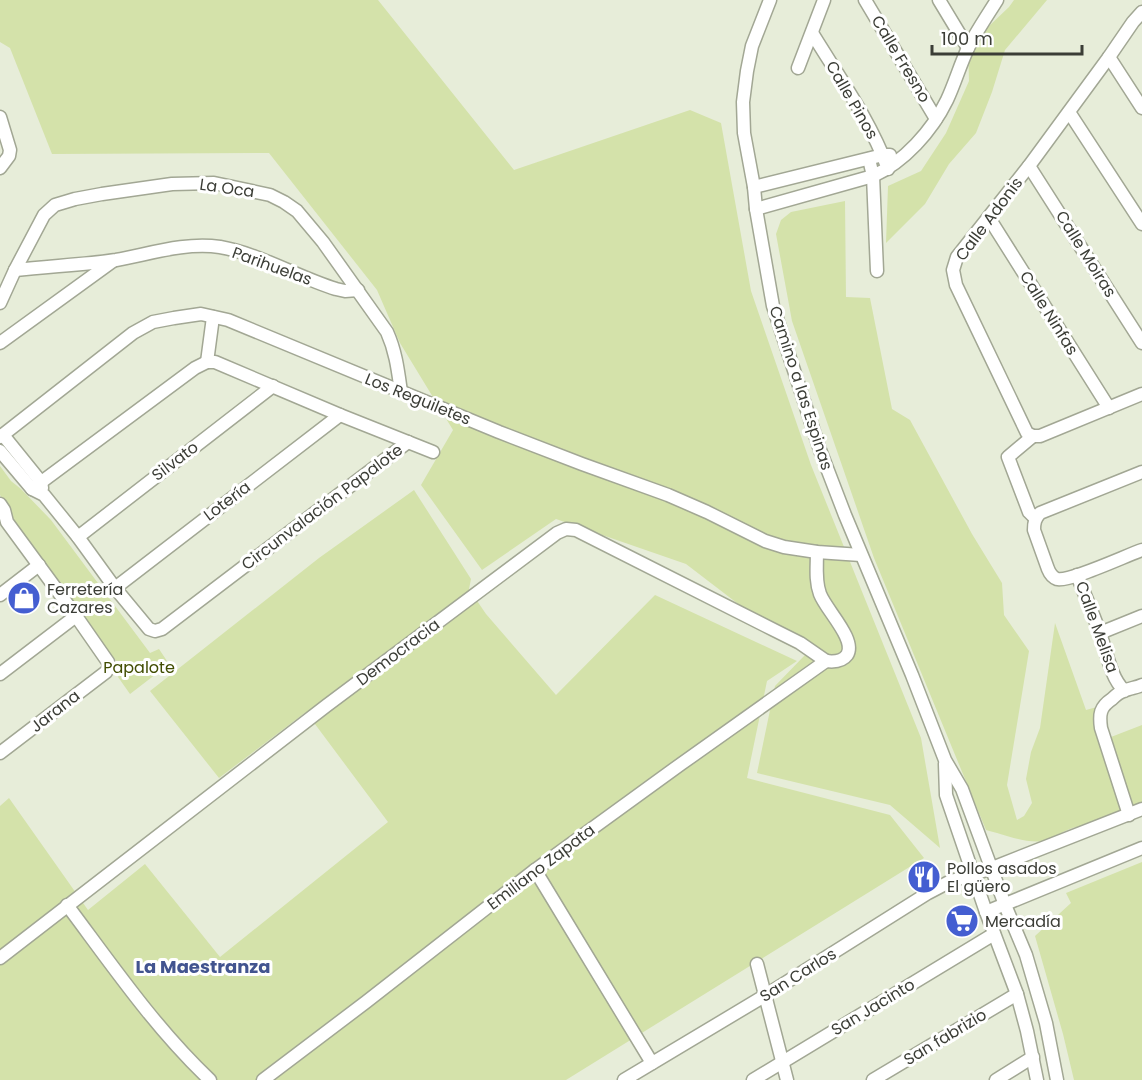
<svg xmlns="http://www.w3.org/2000/svg" width="1142" height="1080" font-family="Poppins,sans-serif">
<style>
.green{fill:#d4e2aa}
.lines{fill:none;stroke-linecap:round;stroke-linejoin:round}
.minor-casing{stroke:#a2a794;stroke-width:15}
.minor{stroke:#fff;stroke-width:12}
.labels{text-anchor:middle;dominant-baseline:central;stroke-width:6;stroke-linejoin:round;paint-order:stroke}
.street-label{font-size:16px;fill:#3b3d36;stroke:#fff}
.poi-label{font-size:16px;fill:#3b3d36;stroke:#fff;text-anchor:start}
.park-label{font-size:16px;fill:#414d02;stroke:#fff}
.neighbourhood-label{font-size:18px;font-weight:bold;fill:#42548f;stroke:#fff}
</style>
<rect width="100%" height="100%" fill="#e7edd9"/>
<g class="green">
<path d="M 0,0 L 378,0 L 514,170 L 690,110 L 721,123 L 751,291 L 811,465 L 921,738 L 940,848 L 890,805 L 757,773 L 775,686 L 805,655 L 686,564 L 556,519 L 482,570 L 421,485 L 453,430 L 400,343 L 377,290 L 269,153 L 52,154 L 10,48 L 0,42 Z"/>
<path d="M 1014,0 L 1047,0 L 1005,50 L 992,92 L 976,133 L 949,164 L 925,204 L 886,243 L 888,186 L 921,171 L 946,133 L 969,81 L 968,46 L 1009,7 Z"/>
<path d="M 845,201 L 846,297 L 870,298 L 892,409 L 910,420 L 972,534 L 1002,583 L 1004,615 L 1029,651 L 1007,785 L 1017,820 L 1024,816 L 1032,803 L 1026,779 L 1031,752 L 1040,728 L 1055,623 L 1086,710 L 1097,707 L 1111,737 L 1142,725 L 1142,806 L 1089,827 C 1071,823 1059,837 1043,841 C 1027,844 1002,834 986,830 L 874,558 L 792,321 L 776,234 L 781,220 L 791,212 Z"/>
<path d="M 0,466 L 11,481 L 21,489 L 51,520 L 150,653 L 159,649 L 169,664 L 130,694 L 118,677 L 122,669 L 18,528 L 0,495 Z"/>
<path d="M 414,490 L 471,579 L 469,589 L 486,614 L 556,695 L 655,595 L 797,661 L 767,681 L 747,778 L 890,815 L 924,858 L 566,1080 L 0,1080 L 0,806 L 9,798 L 88,910 L 145,864 L 220,957 L 388,822 L 306,712 L 219,778 L 150,691 L 319,558 Z"/>
<path d="M 1142,862 L 1142,1080 L 1074,1080 L 1063,1034 L 1035,936 L 1071,903 L 1066,893 Z"/>
</g>
<g class="lines">
<defs>
<g id="minor">
<path d="M 770,0 L 752,46 L 747,71 L 743,102 L 744,133 L 754,187 L 756,209 L 773,306 L 820,450 L 845,515 L 912,675 L 945,760 L 962,789 L 1005,905 L 1026,955 L 1046,1023 L 1057,1080"/>
<path d="M 865,0 L 936,119"/>
<path d="M 939,0 L 968,48"/>
<path d="M 1142,12 L 1133,22 L 1109,57 L 1029,166 L 957,257 L 953,270 L 956,285 L 1027,433 L 1033,436 L 1040,436 L 1142,394"/>
<path d="M 812,33 C 839,77 870,120 888,169"/>
<path d="M 1109,57 L 1142,108"/>
<path d="M 798,68 L 824,0"/>
<path d="M 1069,112 L 1142,224"/>
<path d="M 0,117 L 10,150 L 9,156 L 0,168"/>
<path d="M 869,159 L 873,176 L 877,271"/>
<path d="M 1029,166 L 1142,343"/>
<path d="M 754,187 L 883,155 L 890,155"/>
<path d="M 756,209 L 873,176 C 904,162 932,131 947,100 C 955,83 960,65 968,48 C 976,32 987,16 997,0"/>
<path d="M 989,218 L 1109,408"/>
<path d="M 15,270 C 48,266 83,265 116,260 C 150,254 184,242 220,247 C 260,254 297,277 336,289 L 345,291 L 358,290"/>
<path d="M 0,303 L 15,270 L 44,215 L 55,205 L 75,199 L 102,194 L 172,184 L 214,183 L 270,195 L 284,202 L 297,211 L 323,242 L 387,332 C 396,352 398,371 401,392"/>
<path d="M 0,343 L 113,261"/>
<path d="M 207,362 L 213,317"/>
<path d="M 3,435 L 41,482 L 42,488"/>
<path d="M 1033,436 L 1008,457 L 1029,512 L 1035,518"/>
<path d="M 0,437 L 133,333 L 153,322 L 174,318 L 201,314 L 228,320 L 499,432 L 582,464 L 668,495 L 707,512 L 765,541 L 784,547 L 817,552 L 861,555"/>
<path d="M 0,451 L 32,489 L 44,495 L 78,537 L 115,588 L 149,629 L 155,631 L 162,629 L 408,442"/>
<path d="M 1142,472 L 1040,513 C 1035,519 1034,522 1034,530 L 1048,569 C 1050,574 1052,577 1057,579 C 1070,582 1127,555 1142,550"/>
<path d="M 32,489 L 195,368 L 207,362 L 215,362 L 340,415 L 433,452"/>
<path d="M 0,504 L 4,510 L 7,522 L 76,616 L 108,662 L 109,667 L 106,672 L 0,753"/>
<path d="M 78,537 L 273,386"/>
<path d="M 817,552 C 817,566 815,581 820,594 C 826,610 857,640 847,655 C 842,662 834,662 826,661"/>
<path d="M 1077,575 C 1085,595 1093,614 1100,633 C 1106,650 1111,679 1124,690"/>
<path d="M 115,588 L 340,415"/>
<path d="M 0,595 L 39,565"/>
<path d="M 1100,633 L 1142,616"/>
<path d="M 0,674 L 76,616"/>
<path d="M 945,764 L 946,795 L 986,912 L 1017,994 L 1027,1031 L 1037,1080"/>
<path d="M 1129,815 L 1101,728 C 1099,714 1100,707 1112,699 C 1115,696 1120,692 1124,691 C 1129,688 1136,688 1142,685"/>
<path d="M 535,870 L 652,1063"/>
<path d="M 67,905 C 112,965 155,1028 210,1080"/>
<path d="M 986,912 L 1142,848"/>
<path d="M 0,958 L 326,706 L 557,533 L 566,529 L 576,530 L 774,630 L 800,643 L 826,661"/>
<path d="M 757,964 L 787,1080"/>
<path d="M 263,1080 L 366,1002 L 535,870 L 681,764 L 826,661"/>
<path d="M 624,1080 L 766,995 L 928,893 L 949,882 L 992,868 L 1142,809"/>
<path d="M 753,1080 L 994,934"/>
<path d="M 873,1080 L 1017,994"/>
<path d="M 996,1080 L 1033,1057"/>
</g>
</defs>
<use href="#minor" class="minor-casing"/>
<use href="#minor" class="minor"/>
</g>
<defs>
<symbol id="shop-disc" viewBox="-11 -11 22 22"><circle r="9.5" fill="#445ed1" stroke="#fff"/><path d="M-5-2.5h2.3a2.7 3.5 0 0 1 5.4 0H5L5.5 6h-11ZM-1.5-2.5h3a1.5 2.3 0 0 0-3 0Z" fill="#fff"/></symbol>
<symbol id="restaurant-disc" viewBox="-11 -11 22 22"><circle r="9.5" fill="#445ed1" stroke="#fff"/><path d="M-5-6h1v4h1v-4h1v4h1v-4h1v5L-1.5 .5V6h-2V.5L-5-1ZM5-6V6H3V1.5H1.5Q1.5-4 5-6Z" fill="#fff"/></symbol>
<symbol id="supermarket-disc" viewBox="-11 -11 22 22"><circle r="9.5" fill="#445ed1" stroke="#fff"/><path d="M-6-5.5h2.5l.6 2H6L4.5 2H-2.5L-4.4-4H-6ZM-1.5 3.2a1.3 1.3 0 1 0 .1 0ZM3 3.2a1.3 1.3 0 1 0 .1 0Z" fill="#fff"/></symbol>
</defs>
<g fill-rule="evenodd">
<use href="#shop-disc" x="5" y="579" width="38" height="38"/>
<use href="#restaurant-disc" x="905" y="858" width="38" height="38"/>
<use href="#supermarket-disc" x="943" y="902" width="38" height="38"/>
</g>
<g class="labels">
<g class="street-label">
<text transform="translate(901 59) rotate(59)">Calle Fresno</text>
<text transform="translate(852 100) rotate(60)">Calle Pinos</text>
<text transform="translate(227 188) rotate(8)">La Oca</text>
<text transform="translate(989 219) rotate(-53)">Calle Adonis</text>
<text transform="translate(1086 254) rotate(58)">Calle Moiras</text>
<text transform="translate(272 266) rotate(20)">Parihuelas</text>
<text transform="translate(1049 313) rotate(58)">Calle Ninfas</text>
<text transform="translate(801 388) rotate(72)">Camino a las Espinas</text>
<text transform="translate(418 399) rotate(22)">Los Reguiletes</text>
<text transform="translate(175 461) rotate(-37)">Silvato</text>
<text transform="translate(227 501) rotate(-37)">Lotería</text>
<text transform="translate(322 507) rotate(-37)">Circunvalación Papalote</text>
<text transform="translate(1097 627) rotate(70)">Calle Melisa</text>
<text transform="translate(398 652) rotate(-37)">Democracia</text>
<text transform="translate(55 711) rotate(-38)">Jarana</text>
<text transform="translate(541 867) rotate(-37)">Emiliano Zapata</text>
<text transform="translate(798 975) rotate(-32)">San Carlos</text>
<text transform="translate(873 1007) rotate(-31)">San Jacinto</text>
<text transform="translate(945 1037) rotate(-31)">San fabrizio</text>
</g>
<g class="poi-label">
<text x="47" y="589">Ferretería<tspan x="47" dy="18">Cazares</tspan></text>
<text x="947" y="868">Pollos asados<tspan x="947" dy="18">El güero</tspan></text>
<text x="985" y="921">Mercadía</text>
</g>
<g class="park-label">
<text x="139" y="667">Papalote</text>
</g>
<g class="neighbourhood-label">
<text x="203" y="966">La Maestranza</text>
</g>
</g>
<path d="M932 45v9h150v-9" fill="none" stroke="#3b3d36" stroke-width="3"/>
<text x="941" y="45" font-size="18" fill="#3b3d36" stroke="#ffffff" stroke-width="4.5" paint-order="stroke">100 m</text>
</svg>
